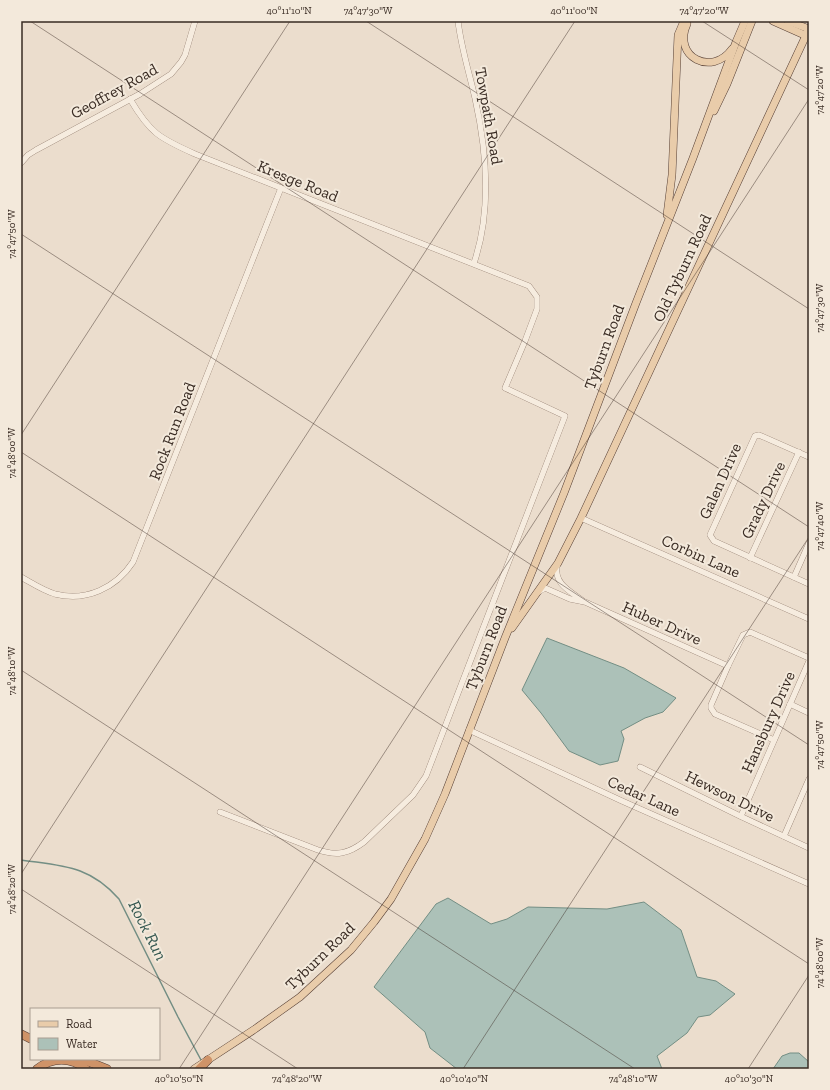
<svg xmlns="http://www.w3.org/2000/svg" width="830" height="1090" font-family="'Zilla Slab',serif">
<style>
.water{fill:#acc1b8;stroke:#738e84}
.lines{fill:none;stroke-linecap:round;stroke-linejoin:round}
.stream{stroke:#738e84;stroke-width:1.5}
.minor-casing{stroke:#877062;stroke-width:6}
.major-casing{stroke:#563f35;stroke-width:8}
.highway-casing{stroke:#563f35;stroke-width:9}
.minor{stroke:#f6ecdf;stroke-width:5.5}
.major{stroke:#e9ccaa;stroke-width:7}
.highway{stroke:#cf9368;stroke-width:8}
.ticks{fill:none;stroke:#392b23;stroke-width:1;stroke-opacity:0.45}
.labels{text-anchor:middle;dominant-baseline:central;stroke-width:4;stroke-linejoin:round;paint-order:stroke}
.street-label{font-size:16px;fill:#392b23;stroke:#f3e9db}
.water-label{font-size:17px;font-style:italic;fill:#345750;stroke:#f3e9db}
.neatline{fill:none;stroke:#392b23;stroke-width:1.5}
.ticks-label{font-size:10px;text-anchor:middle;fill:#392b23}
</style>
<rect width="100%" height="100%" fill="#ebddcd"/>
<g class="water">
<path d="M 547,638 L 624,668 L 676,698 L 663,712 L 645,718 L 621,731 L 624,739 L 618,761 L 600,765 L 569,751 L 541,713 L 522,690 Z"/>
<path d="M 448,898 L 491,924 L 507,919 L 528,907 L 607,909 L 644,902 L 681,930 L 697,977 L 716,981 L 735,994 L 710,1015 L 698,1017 L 687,1033 L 657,1056 L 662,1069 L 457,1069 L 430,1048 L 425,1032 L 374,987 L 436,904 Z"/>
<path d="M 790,1053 L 799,1053 L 809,1062 L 809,1069 L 773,1069 L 782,1056 Z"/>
</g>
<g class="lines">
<path class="stream" d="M 21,860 C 62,866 89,865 119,899 L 178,1017 L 201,1060"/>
<defs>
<g id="minor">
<path d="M 458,21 C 461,47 469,72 475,98 C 487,152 492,210 474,263"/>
<path d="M 130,99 C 150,133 159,138 195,154 L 529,286 L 537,297 L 537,309 L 525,341 L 505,388 L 565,416 L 426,776 L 413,795 L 364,842 C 348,854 337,856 318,850 L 220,812"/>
<path d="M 21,163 L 28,155 L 36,150 L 140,94 L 171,74 L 181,62 L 185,55 L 195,21"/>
<path d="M 809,457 L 759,435 L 755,436 L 710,535 L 714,541 L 809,584"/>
<path d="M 581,518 L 809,619"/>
<path d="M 750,558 L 799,452"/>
<path d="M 557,566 C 554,584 570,591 583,601"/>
<path d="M 21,577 C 32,583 42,590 55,594 C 86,602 116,588 133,562 L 281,188"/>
<path d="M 794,577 L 809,543"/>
<path d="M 538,592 L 545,588 L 570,599 L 585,602 L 728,666"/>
<path d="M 790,704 L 809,713"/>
<path d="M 469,730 L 622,801 L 809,884"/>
<path d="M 774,740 L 715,714 L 711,708 L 711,705 L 728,666 L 743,635 L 750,632 L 809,658"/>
<path d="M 640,767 L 742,817 L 809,848"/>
<path d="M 741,816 L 809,661"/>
<path d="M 784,836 L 809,779"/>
</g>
<g id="major">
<path d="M 773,21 L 809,37"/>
<path d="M 788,21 L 809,29"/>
<path d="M 687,24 C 672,57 712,77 732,49"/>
<path d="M 714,111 L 727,84 L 752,21"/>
<path d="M 667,215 L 672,175 L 678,35 L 684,21"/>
<path d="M 512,628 L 558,563 L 581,518 L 809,29"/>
<path d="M 194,1069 L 255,1029 L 300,997 L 351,950 L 374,922 L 391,899 L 425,839 L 445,794 L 505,638 L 564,493 L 636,303 L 693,158 L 736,42 L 745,21"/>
</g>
<g id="highway">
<path d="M 21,1034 L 31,1039"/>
<path d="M 82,1059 L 107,1069"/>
<path d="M 37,1069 C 52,1057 71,1057 86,1069"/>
<path d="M 199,1069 L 208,1060"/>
</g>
</defs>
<use href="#minor" class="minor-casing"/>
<use href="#major" class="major-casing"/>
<use href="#highway" class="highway-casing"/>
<use href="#minor" class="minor"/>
<use href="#major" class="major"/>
<use href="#highway" class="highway"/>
</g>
<path class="ticks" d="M 30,21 L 809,527M 366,21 L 809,309M 702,21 L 809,90M 21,234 L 809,745M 21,435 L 290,21M 21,452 L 809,964M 21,670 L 635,1069M 21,874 L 575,21M 21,889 L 298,1069M 179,1069 L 809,99M 463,1069 L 809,537M 748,1069 L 809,975"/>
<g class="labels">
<g class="street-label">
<text transform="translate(114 91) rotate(-29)">Geoffrey Road</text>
<text transform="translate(489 116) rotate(80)">Towpath Road</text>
<text transform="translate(298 181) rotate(22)">Kresge Road</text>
<text transform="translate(682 268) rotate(-65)">Old Tyburn Road</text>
<text transform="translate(604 347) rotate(-70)">Tyburn Road</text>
<text transform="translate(172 431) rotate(-69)">Rock Run Road</text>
<text transform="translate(720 481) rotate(-66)">Galen Drive</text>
<text transform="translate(763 500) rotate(-65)">Grady Drive</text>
<text transform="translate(701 556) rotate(24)">Corbin Lane</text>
<text transform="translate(662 623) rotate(24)">Huber Drive</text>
<text transform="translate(486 648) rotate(-69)">Tyburn Road</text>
<text transform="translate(768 722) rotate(-66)">Hansbury Drive</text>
<text transform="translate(644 796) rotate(24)">Cedar Lane</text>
<text transform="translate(730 796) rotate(26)">Hewson Drive</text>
<text transform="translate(320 956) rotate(-44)">Tyburn Road</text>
</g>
<g class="water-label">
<text transform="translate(148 930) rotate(63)">Rock Run</text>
</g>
</g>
<rect width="830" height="1090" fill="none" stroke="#f3e9db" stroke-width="44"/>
<rect x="30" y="1008" width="130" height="52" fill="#f3e9db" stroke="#a99d91"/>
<rect x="38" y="1021" width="20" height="6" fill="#e9ccaa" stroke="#a99d91"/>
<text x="66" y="1028" font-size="12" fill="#392b23">Road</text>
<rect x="38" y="1038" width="20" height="12" fill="#acc1b8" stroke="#a99d91"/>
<text x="66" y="1048" font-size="12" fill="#392b23">Water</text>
<rect x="22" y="22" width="786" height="1046" class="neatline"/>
<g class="ticks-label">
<text x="289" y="14">40°11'10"N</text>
<text x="368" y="14">74°47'30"W</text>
<text x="574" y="14">40°11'00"N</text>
<text x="704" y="14">74°47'20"W</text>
<text transform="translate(819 90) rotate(-90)" y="4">74°47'20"W</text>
<text transform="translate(11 234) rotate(-90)" y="4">74°47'50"W</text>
<text transform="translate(819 308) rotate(-90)" y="4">74°47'30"W</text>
<text transform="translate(11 453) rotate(-90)" y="4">74°48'00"W</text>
<text transform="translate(819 526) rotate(-90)" y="4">74°47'40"W</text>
<text transform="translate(11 671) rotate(-90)" y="4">74°48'10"W</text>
<text transform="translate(819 745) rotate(-90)" y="4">74°47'50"W</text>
<text transform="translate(11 889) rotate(-90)" y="4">74°48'20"W</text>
<text transform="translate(819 963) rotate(-90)" y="4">74°48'00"W</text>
<text x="179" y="1082">40°10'50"N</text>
<text x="297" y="1082">74°48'20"W</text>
<text x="464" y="1082">40°10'40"N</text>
<text x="633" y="1082">74°48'10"W</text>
<text x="749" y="1082">40°10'30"N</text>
</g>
</svg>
